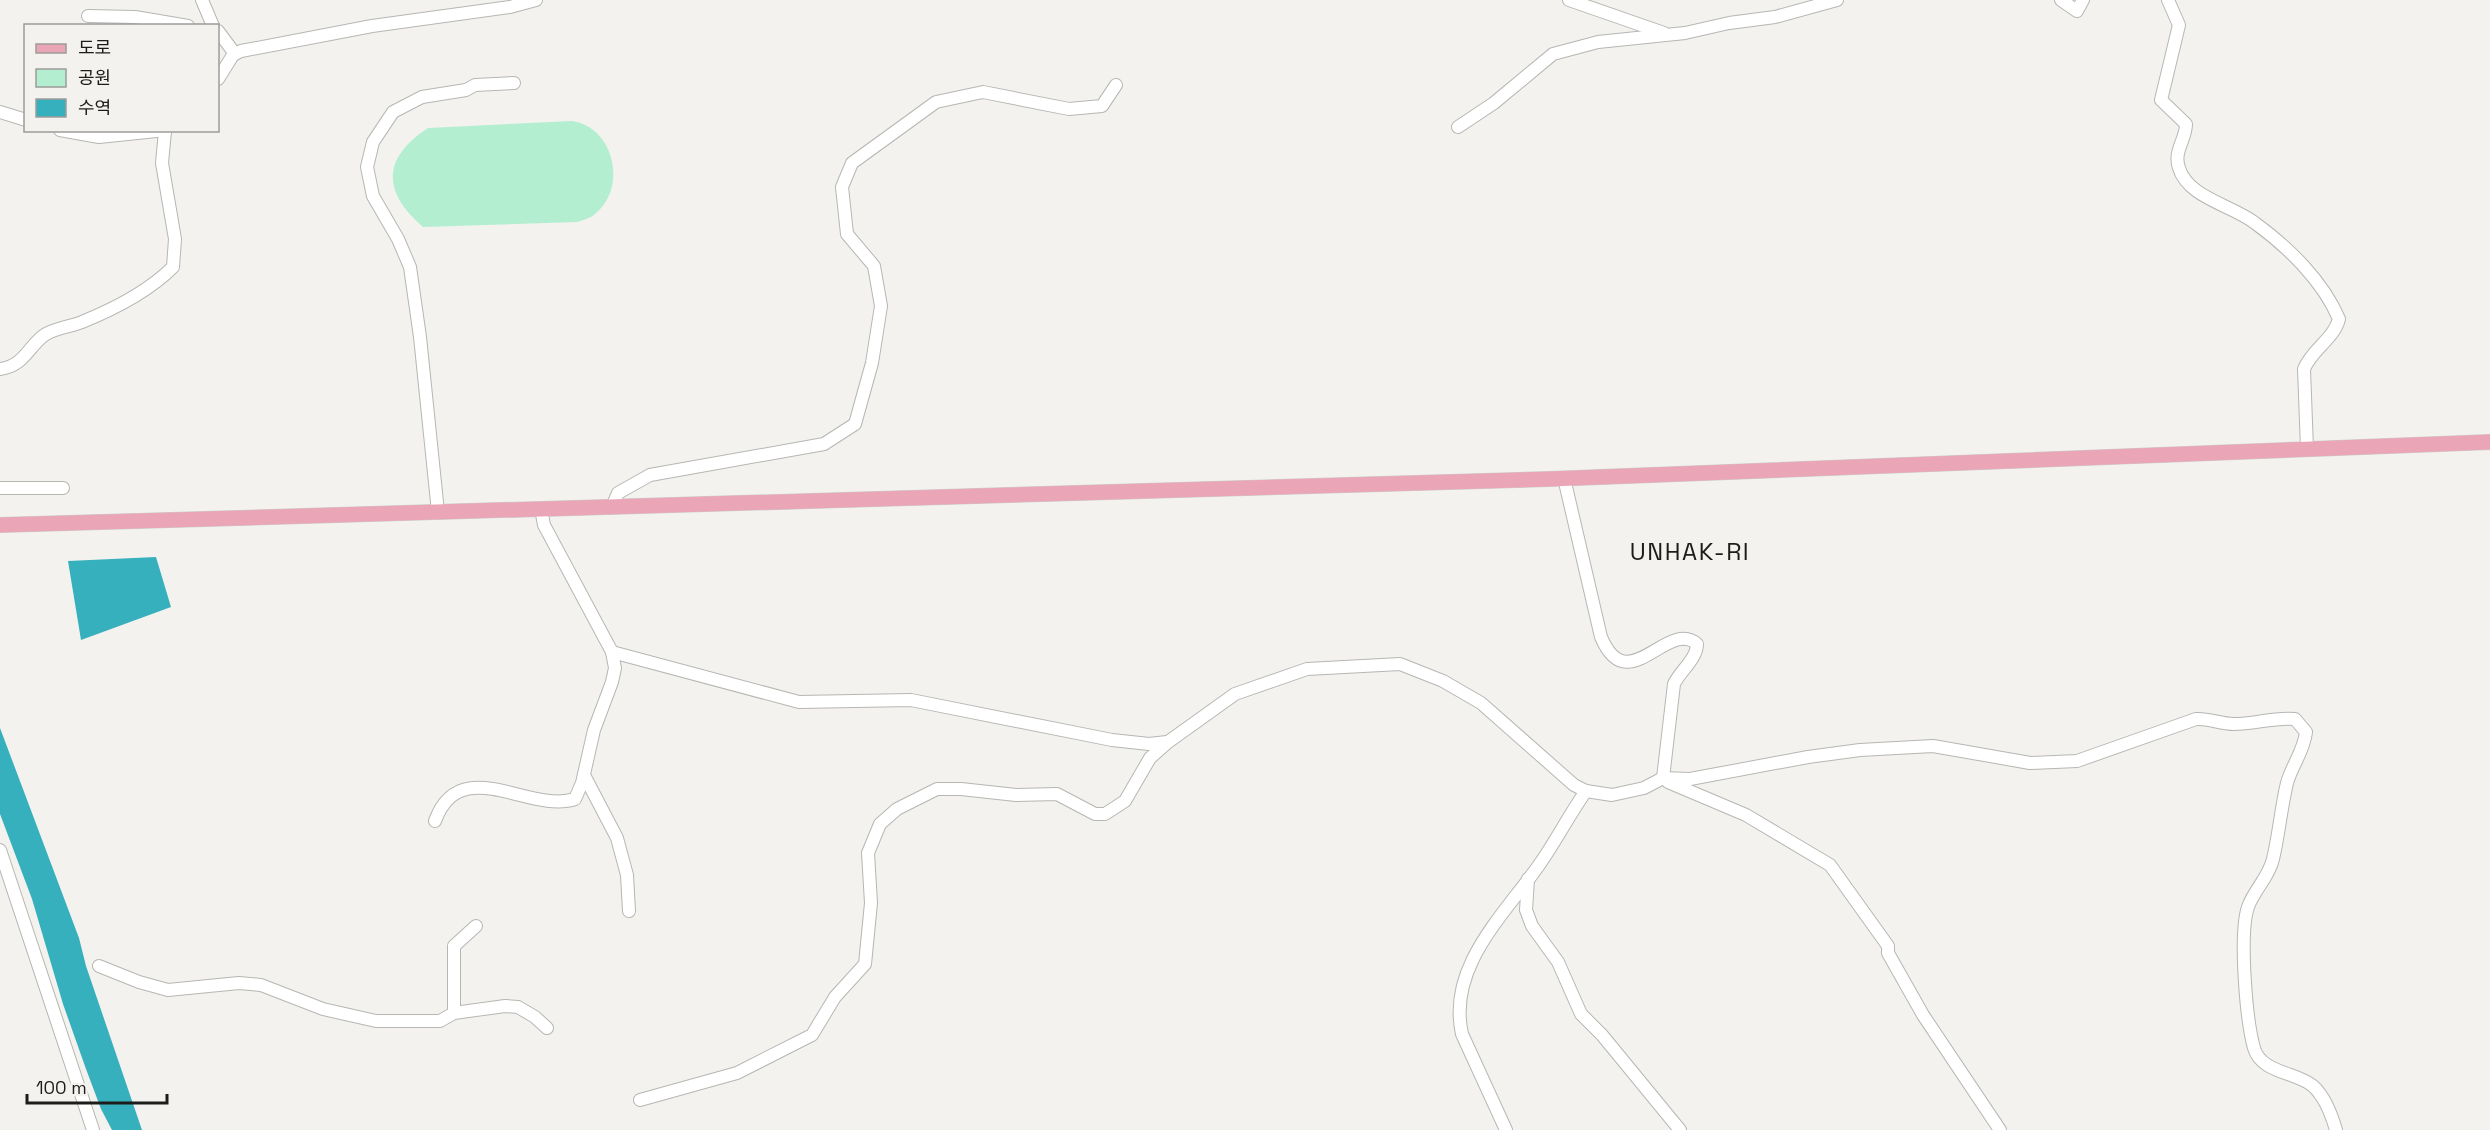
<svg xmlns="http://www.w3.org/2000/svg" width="2490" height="1130" font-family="'Space Grotesk','Noto Sans KR',sans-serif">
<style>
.green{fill:#b4eed0}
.water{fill:#37b0bd}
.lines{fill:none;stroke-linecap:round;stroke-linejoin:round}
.minor-casing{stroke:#b6b6b3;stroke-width:14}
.major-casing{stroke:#cdcdcd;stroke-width:16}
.minor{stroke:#fff;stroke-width:12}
.major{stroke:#eaa6b6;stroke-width:15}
.labels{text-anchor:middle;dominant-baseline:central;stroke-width:6;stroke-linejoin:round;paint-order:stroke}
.quarter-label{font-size:24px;letter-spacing:1.5px;fill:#1c1c1b;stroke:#f3f2ef}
</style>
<rect width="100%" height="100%" fill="#f3f2ef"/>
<path class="green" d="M 572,121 C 614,127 628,187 595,214 C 591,218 583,220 577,222 L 423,227 C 382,192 382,158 428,128 Z"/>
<g class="water">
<path d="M 156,557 L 171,607 L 81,640 L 68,561 Z"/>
<path d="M 0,728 L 79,938 L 86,966 L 142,1130 L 112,1130 L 101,1109 L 86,1069 L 63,1004 L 32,899 L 0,814 Z"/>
</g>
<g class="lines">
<defs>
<g id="minor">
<path d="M 202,0 L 213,26"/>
<path d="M 1569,0 L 1664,33"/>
<path d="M 2061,0 L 2077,11 L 2083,0"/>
<path d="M 2168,0 L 2179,25 L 2161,100 L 2186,124 C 2186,140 2173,151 2179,168 C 2188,198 2232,205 2255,223 C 2288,247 2323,281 2339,319 C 2334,339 2312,349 2304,369 L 2307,449"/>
<path d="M 88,16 L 135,17 L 188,26"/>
<path d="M 218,31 L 235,54"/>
<path d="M 218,79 L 233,55 L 241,51 L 372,26 L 510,7 L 536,0"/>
<path d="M 0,112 L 26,120"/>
<path d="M 1458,127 L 1494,103 L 1553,54 L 1598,42 L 1685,33 L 1729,23 L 1775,17 L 1837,0"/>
<path d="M 60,130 L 99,137 L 166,130"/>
<path d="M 0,369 C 23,366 27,349 43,336 C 53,328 70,327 82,322 C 114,309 148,292 173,267 L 175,239 L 162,163 L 165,131"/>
<path d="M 1564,478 L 1601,637 C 1628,701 1667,618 1697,644 C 1697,659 1680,671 1674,684 L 1663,778"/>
<path d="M 0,488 L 63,488"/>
<path d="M 612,507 L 618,493 L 650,475 L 824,444 L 855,424 L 872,363 L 881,306 L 874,266 L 847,234 L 842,187 L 852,163 L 936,102 L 983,92 L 1069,109 L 1102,106 L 1116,85"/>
<path d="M 438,512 L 420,337 L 410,267 L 398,239 L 373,196 L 367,167 L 373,142 L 393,112 L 422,97 L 466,90 L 475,85 L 514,83"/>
<path d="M 612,652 L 799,702 L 911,700 L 1112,740 L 1149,744 L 1167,742"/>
<path d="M 584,775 L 617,838 L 627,875 L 629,911"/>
<path d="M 1668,782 L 1746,815 L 1830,865 L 1888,946 L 1888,953 L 1923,1015 L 2000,1130"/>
<path d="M 435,821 C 460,752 529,814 575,799 L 582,783 L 594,730 L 612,682 L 615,668 L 612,652 L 544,525 L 541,509"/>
<path d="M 0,850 L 93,1130"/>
<path d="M 1528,879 L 1526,910 L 1532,926 L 1558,962 L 1581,1014 L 1602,1035 L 1680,1130"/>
<path d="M 99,966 L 139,982 L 168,990 L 239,983 L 261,985 L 323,1009 L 376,1021 L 440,1021 L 454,1013 L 505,1006 L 518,1007 L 535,1017 L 547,1028"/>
<path d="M 454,1013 L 454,946 L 476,926"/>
<path d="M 640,1100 L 737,1073 L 812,1035 L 835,997 L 865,964 L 871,903 L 868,853 L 880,824 L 897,809 L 937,789 L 961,789 L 1016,795 L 1057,794 L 1095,814 L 1105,814 L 1125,801 L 1150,758 L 1168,742 L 1235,694 L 1307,669 L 1400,664 L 1443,681 L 1481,703 L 1574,785 L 1586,791 L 1612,795 L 1644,788 L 1663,778 L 1690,779 L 1808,757 L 1860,750 L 1933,746 L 2030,763 L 2077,761 L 2196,719 C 2209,718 2220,724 2234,724 C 2254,724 2275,717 2295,719 L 2306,732 C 2304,751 2292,765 2287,783 C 2281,808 2279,834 2273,859 C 2269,877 2254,890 2248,907 C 2239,934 2246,1019 2254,1048 C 2261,1073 2296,1072 2313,1086 C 2324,1096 2332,1116 2336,1130"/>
<path d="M 1506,1130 L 1462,1034 C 1447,967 1504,915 1539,865 C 1556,841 1569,815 1586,791"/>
</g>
<path id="major" d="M 0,525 L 1550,479 L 2490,442"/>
</defs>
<use href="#minor" class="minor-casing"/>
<use href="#major" class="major-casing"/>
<use href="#minor" class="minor"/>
<use href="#major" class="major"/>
</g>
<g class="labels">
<g class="quarter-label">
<text x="1690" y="551">UNHAK-RI</text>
</g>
</g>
<rect x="24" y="24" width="195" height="108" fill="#f3f2ef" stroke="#9d9c9a" stroke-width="1.5"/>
<rect x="36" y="44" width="30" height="9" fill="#eaa6b6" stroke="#9d9c9a" stroke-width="1.5"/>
<text x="78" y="54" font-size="18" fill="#1c1c1b">도로</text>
<rect x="36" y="69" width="30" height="18" fill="#b4eed0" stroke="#9d9c9a" stroke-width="1.5"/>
<text x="78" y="84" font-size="18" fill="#1c1c1b">공원</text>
<rect x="36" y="99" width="30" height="18" fill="#37b0bd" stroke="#9d9c9a" stroke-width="1.5"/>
<text x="78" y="114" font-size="18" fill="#1c1c1b">수역</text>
<path d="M27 1094v9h140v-9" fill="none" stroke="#1c1c1b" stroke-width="3"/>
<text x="36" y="1094" font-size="18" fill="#1c1c1b" stroke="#f3f2ef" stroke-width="4.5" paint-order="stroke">100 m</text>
</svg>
